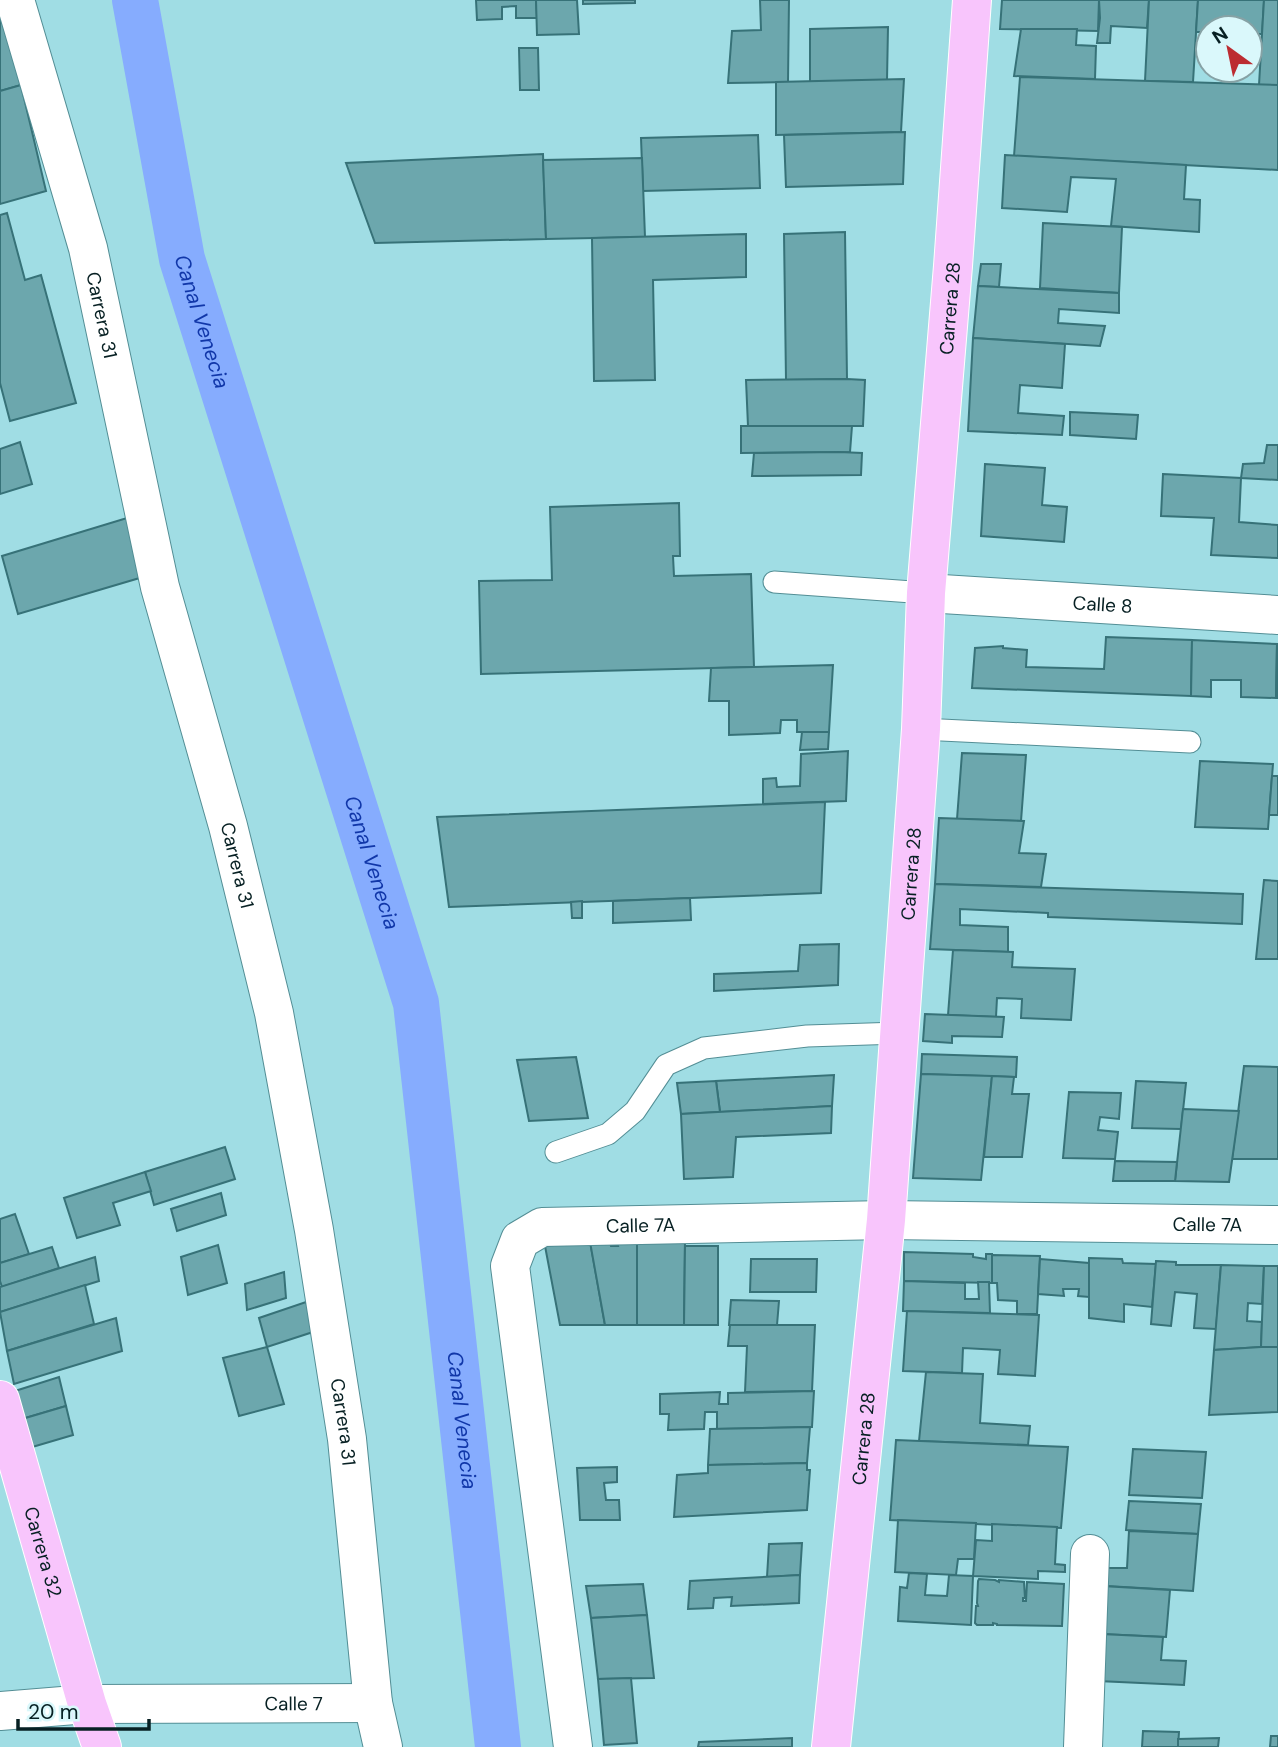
<svg xmlns="http://www.w3.org/2000/svg" width="1278" height="1747" font-family="'DM Sans',sans-serif">
<style>
.lines{fill:none;stroke-linecap:round;stroke-linejoin:round}
.canal{stroke:#86acfe;stroke-width:46}
.building{fill:#6ca7ad;stroke:#377278;stroke-width:2}
.service-casing{stroke:#538e95;stroke-width:23}
.minor-casing{stroke:#538e95;stroke-width:40}
.primary-casing{stroke:#fff;stroke-width:40}
.service{stroke:#fff;stroke-width:21}
.minor{stroke:#fff;stroke-width:38}
.primary{stroke:#f8c5fc;stroke-width:38}
.labels{text-anchor:middle;dominant-baseline:central;stroke-width:6;stroke-linejoin:round;paint-order:stroke}
.street-label{font-size:19px;fill:#072023;stroke:#daf8fb}
.water-label{font-size:21px;font-style:italic;fill:#1137a9;stroke:#daf8fb}
</style>
<rect width="100%" height="100%" fill="#a0dde4"/>
<g class="lines">
<path class="canal" id="s1" d="M 135,0 L 182,259 L 416,1003 L 498,1747"/>
</g>
<g class="building">
<path d="M 476,0 L 536,0 L 537,18 L 516,18 L 516,6 L 502,7 L 502,19 L 477,20 Z"/>
<path d="M 536,0 L 577,0 L 579,34 L 537,35 Z"/>
<path d="M 583,0 L 635,0 L 635,3 L 583,4 Z"/>
<path d="M 760,0 L 789,0 L 788,82 L 728,83 L 732,31 L 761,30 Z"/>
<path d="M 1002,0 L 1099,0 L 1098,31 L 1000,29 Z"/>
<path d="M 1099,0 L 1149,0 L 1147,28 L 1111,26 L 1110,43 L 1097,43 L 1100,18 Z"/>
<path d="M 1149,0 L 1198,0 L 1193,82 L 1145,81 Z"/>
<path d="M 1198,0 L 1264,0 L 1262,34 L 1250,34 L 1250,28 L 1208,28 L 1208,32 L 1196,32 Z"/>
<path d="M 1264,0 L 1278,0 L 1278,85 L 1259,85 Z"/>
<path d="M 0,11 L 21,85 L 0,91 Z"/>
<path d="M 888,27 L 887,80 L 810,82 L 810,29 Z"/>
<path d="M 1021,29 L 1077,29 L 1076,45 L 1096,46 L 1095,79 L 1014,76 Z"/>
<path d="M 519,48 L 538,48 L 539,90 L 520,90 Z"/>
<path d="M 1020,77 L 1278,85 L 1278,170 L 1014,156 Z"/>
<path d="M 904,79 L 901,132 L 776,135 L 776,82 Z"/>
<path d="M 21,85 L 46,191 L 0,204 L 0,91 Z"/>
<path d="M 905,132 L 903,184 L 786,187 L 784,135 Z"/>
<path d="M 758,135 L 760,188 L 643,191 L 641,138 Z"/>
<path d="M 543,154 L 546,239 L 375,243 L 346,163 Z"/>
<path d="M 1005,155 L 1186,165 L 1184,199 L 1200,200 L 1199,232 L 1111,226 L 1116,179 L 1071,177 L 1067,212 L 1002,208 Z"/>
<path d="M 642,158 L 645,237 L 546,239 L 543,160 Z"/>
<path d="M 7,213 L 25,280 L 41,275 L 76,403 L 10,421 L 0,383 L 0,215 Z"/>
<path d="M 1043,223 L 1122,227 L 1119,293 L 1040,288 Z"/>
<path d="M 845,232 L 847,379 L 786,380 L 784,234 Z"/>
<path d="M 746,234 L 746,277 L 653,280 L 655,380 L 594,381 L 592,238 Z"/>
<path d="M 981,264 L 1001,264 L 999,287 L 978,286 Z"/>
<path d="M 978,286 L 1119,293 L 1119,313 L 1059,309 L 1058,323 L 1105,326 L 1100,346 L 973,338 Z"/>
<path d="M 973,338 L 1065,344 L 1062,388 L 1020,385 L 1018,413 L 1064,416 L 1062,435 L 968,431 Z"/>
<path d="M 847,379 L 865,380 L 863,426 L 748,426 L 746,380 Z"/>
<path d="M 1070,412 L 1138,415 L 1136,439 L 1070,435 Z"/>
<path d="M 741,426 L 852,426 L 850,452 L 741,453 Z"/>
<path d="M 20,442 L 32,484 L 0,494 L 0,449 Z"/>
<path d="M 1267,445 L 1278,445 L 1278,480 L 1241,478 L 1243,464 L 1264,463 Z"/>
<path d="M 839,452 L 862,453 L 861,475 L 752,476 L 754,453 Z"/>
<path d="M 985,464 L 1045,468 L 1042,505 L 1067,507 L 1064,542 L 981,536 Z"/>
<path d="M 1163,474 L 1241,478 L 1239,522 L 1278,525 L 1278,558 L 1211,555 L 1214,518 L 1161,516 Z"/>
<path d="M 679,503 L 680,556 L 673,556 L 674,576 L 751,574 L 754,667 L 481,674 L 479,581 L 552,580 L 550,507 Z"/>
<path d="M 127,518 L 143,577 L 18,614 L 2,556 Z"/>
<path d="M 1106,637 L 1192,640 L 1191,696 L 972,688 L 975,648 L 1003,646 L 1003,648 L 1027,650 L 1026,667 L 1104,669 Z"/>
<path d="M 1192,640 L 1277,644 L 1276,698 L 1241,697 L 1241,680 L 1211,680 L 1211,697 L 1191,696 Z"/>
<path d="M 1277,644 L 1278,644 L 1278,698 L 1276,698 Z"/>
<path d="M 833,665 L 829,732 L 797,732 L 797,720 L 781,720 L 780,733 L 729,735 L 729,701 L 709,701 L 711,668 Z"/>
<path d="M 802,732 L 829,732 L 828,749 L 800,750 Z"/>
<path d="M 848,751 L 846,801 L 763,804 L 763,779 L 776,778 L 777,787 L 800,786 L 801,754 Z"/>
<path d="M 962,753 L 1026,755 L 1021,821 L 957,819 Z"/>
<path d="M 1200,761 L 1273,764 L 1268,829 L 1195,827 Z"/>
<path d="M 1272,776 L 1278,776 L 1278,815 L 1269,815 Z"/>
<path d="M 825,802 L 821,893 L 449,907 L 437,817 Z"/>
<path d="M 939,818 L 1024,821 L 1019,853 L 1046,854 L 1041,887 L 935,884 Z"/>
<path d="M 1264,880 L 1278,881 L 1278,959 L 1256,959 Z"/>
<path d="M 935,884 L 1243,894 L 1242,924 L 1048,917 L 1048,913 L 960,909 L 960,925 L 1008,927 L 1008,952 L 930,949 Z"/>
<path d="M 690,898 L 691,920 L 613,923 L 613,901 Z"/>
<path d="M 582,901 L 582,918 L 572,918 L 571,902 Z"/>
<path d="M 839,944 L 838,985 L 714,991 L 714,974 L 798,971 L 800,945 Z"/>
<path d="M 953,950 L 1013,952 L 1012,967 L 1075,969 L 1071,1020 L 1021,1018 L 1022,999 L 997,998 L 996,1017 L 948,1015 Z"/>
<path d="M 925,1014 L 1004,1017 L 1002,1037 L 952,1036 L 952,1043 L 923,1041 Z"/>
<path d="M 922,1054 L 1017,1057 L 1016,1077 L 921,1074 Z"/>
<path d="M 576,1057 L 588,1118 L 529,1121 L 517,1060 Z"/>
<path d="M 1244,1066 L 1278,1067 L 1278,1159 L 1232,1159 Z"/>
<path d="M 921,1074 L 992,1076 L 981,1180 L 913,1178 Z"/>
<path d="M 834,1075 L 832,1106 L 720,1112 L 716,1081 Z"/>
<path d="M 992,1076 L 1014,1077 L 1012,1094 L 1029,1094 L 1022,1157 L 984,1157 Z"/>
<path d="M 716,1081 L 720,1112 L 681,1114 L 677,1083 Z"/>
<path d="M 1136,1081 L 1186,1083 L 1181,1129 L 1132,1128 Z"/>
<path d="M 1069,1092 L 1121,1093 L 1119,1119 L 1100,1117 L 1098,1130 L 1118,1132 L 1115,1159 L 1063,1158 Z"/>
<path d="M 832,1106 L 831,1133 L 736,1137 L 733,1177 L 684,1179 L 681,1114 Z"/>
<path d="M 1183,1109 L 1239,1111 L 1229,1182 L 1175,1181 Z"/>
<path d="M 225,1147 L 235,1179 L 154,1205 L 145,1172 Z"/>
<path d="M 1115,1161 L 1177,1162 L 1175,1181 L 1113,1181 Z"/>
<path d="M 145,1172 L 151,1191 L 113,1203 L 120,1225 L 77,1238 L 64,1198 Z"/>
<path d="M 221,1193 L 226,1215 L 177,1231 L 171,1209 Z"/>
<path d="M 15,1214 L 29,1254 L 0,1263 L 0,1219 Z"/>
<path d="M 637,1239 L 685,1239 L 684,1325 L 637,1325 Z"/>
<path d="M 590,1241 L 605,1325 L 560,1325 L 545,1246 Z"/>
<path d="M 590,1242 L 610,1242 L 611,1246 L 618,1246 L 617,1242 L 637,1242 L 637,1325 L 605,1325 Z"/>
<path d="M 218,1245 L 227,1283 L 188,1295 L 181,1257 Z"/>
<path d="M 685,1246 L 718,1246 L 718,1325 L 684,1325 Z"/>
<path d="M 52,1247 L 59,1268 L 2,1287 L 0,1281 L 0,1263 Z"/>
<path d="M 904,1252 L 973,1254 L 973,1257 L 986,1259 L 986,1254 L 992,1254 L 992,1283 L 904,1281 Z"/>
<path d="M 992,1255 L 1040,1256 L 1037,1314 L 1017,1314 L 1017,1301 L 998,1300 L 997,1283 L 992,1283 Z"/>
<path d="M 95,1257 L 99,1281 L 0,1312 L 0,1287 Z"/>
<path d="M 1089,1258 L 1122,1259 L 1123,1263 L 1156,1264 L 1152,1307 L 1124,1304 L 1124,1322 L 1089,1318 Z"/>
<path d="M 751,1259 L 817,1259 L 816,1292 L 750,1292 Z"/>
<path d="M 1040,1259 L 1089,1263 L 1089,1297 L 1078,1296 L 1079,1289 L 1063,1289 L 1064,1296 L 1038,1294 Z"/>
<path d="M 1156,1261 L 1176,1262 L 1176,1265 L 1221,1265 L 1216,1329 L 1194,1328 L 1197,1294 L 1175,1292 L 1171,1326 L 1151,1324 Z"/>
<path d="M 1221,1265 L 1264,1266 L 1262,1304 L 1248,1303 L 1247,1321 L 1262,1322 L 1261,1347 L 1214,1350 Z"/>
<path d="M 1264,1266 L 1278,1266 L 1278,1347 L 1261,1347 Z"/>
<path d="M 284,1272 L 286,1298 L 247,1310 L 245,1284 Z"/>
<path d="M 904,1281 L 965,1283 L 965,1299 L 979,1299 L 978,1282 L 989,1282 L 990,1313 L 903,1311 Z"/>
<path d="M 85,1285 L 94,1324 L 7,1351 L 0,1312 Z"/>
<path d="M 731,1300 L 779,1301 L 777,1325 L 729,1325 Z"/>
<path d="M 306,1302 L 316,1331 L 267,1347 L 259,1318 Z"/>
<path d="M 907,1311 L 1039,1315 L 1035,1376 L 998,1374 L 1000,1350 L 963,1348 L 962,1373 L 903,1371 Z"/>
<path d="M 116,1318 L 122,1351 L 14,1384 L 7,1351 Z"/>
<path d="M 730,1325 L 815,1325 L 812,1391 L 745,1392 L 747,1346 L 728,1346 Z"/>
<path d="M 267,1347 L 284,1404 L 239,1416 L 223,1358 Z"/>
<path d="M 1261,1347 L 1278,1347 L 1278,1412 L 1209,1415 L 1214,1350 Z"/>
<path d="M 926,1372 L 983,1374 L 980,1423 L 1030,1426 L 1028,1445 L 919,1441 Z"/>
<path d="M 59,1377 L 66,1406 L 22,1419 L 15,1391 Z"/>
<path d="M 814,1391 L 812,1427 L 717,1429 L 717,1412 L 705,1412 L 704,1429 L 668,1430 L 669,1414 L 660,1414 L 660,1394 L 720,1392 L 719,1404 L 728,1404 L 728,1393 Z"/>
<path d="M 66,1406 L 73,1435 L 29,1448 L 22,1419 Z"/>
<path d="M 810,1427 L 807,1463 L 708,1465 L 710,1429 Z"/>
<path d="M 896,1440 L 1068,1447 L 1061,1528 L 890,1520 Z"/>
<path d="M 1133,1449 L 1206,1452 L 1202,1498 L 1129,1495 Z"/>
<path d="M 807,1463 L 807,1470 L 810,1470 L 807,1510 L 674,1517 L 677,1475 L 708,1473 L 708,1465 Z"/>
<path d="M 617,1467 L 617,1482 L 604,1483 L 606,1500 L 619,1500 L 620,1520 L 580,1520 L 577,1468 Z"/>
<path d="M 1129,1501 L 1201,1504 L 1198,1534 L 1126,1530 Z"/>
<path d="M 898,1520 L 976,1523 L 974,1559 L 958,1559 L 956,1575 L 895,1572 Z"/>
<path d="M 992,1524 L 1057,1527 L 1055,1564 L 1065,1565 L 1065,1572 L 1038,1571 L 1038,1579 L 973,1576 L 976,1540 L 992,1541 Z"/>
<path d="M 1129,1531 L 1198,1534 L 1193,1591 L 1106,1586 L 1107,1568 L 1127,1568 Z"/>
<path d="M 802,1543 L 800,1575 L 767,1577 L 769,1544 Z"/>
<path d="M 909,1573 L 927,1574 L 925,1595 L 947,1596 L 949,1575 L 973,1576 L 971,1625 L 898,1621 L 900,1587 L 907,1588 Z"/>
<path d="M 800,1575 L 799,1603 L 731,1606 L 732,1597 L 714,1598 L 713,1608 L 688,1609 L 690,1581 Z"/>
<path d="M 979,1579 L 995,1580 L 999,1582 L 999,1580 L 1024,1582 L 1025,1598 L 1023,1598 L 1023,1601 L 1026,1601 L 1027,1582 L 1064,1584 L 1062,1626 L 997,1625 L 997,1624 L 993,1623 L 993,1625 L 977,1625 L 975,1623 L 976,1606 L 978,1606 L 977,1603 L 978,1581 Z"/>
<path d="M 643,1584 L 647,1615 L 591,1618 L 586,1586 Z"/>
<path d="M 1102,1586 L 1170,1590 L 1166,1637 L 1101,1634 Z"/>
<path d="M 647,1615 L 654,1678 L 598,1679 L 591,1618 Z"/>
<path d="M 1101,1634 L 1163,1637 L 1161,1660 L 1186,1661 L 1184,1685 L 1098,1681 Z"/>
<path d="M 631,1678 L 637,1743 L 604,1745 L 598,1679 Z"/>
<path d="M 1143,1731 L 1179,1732 L 1178,1747 L 1142,1747 Z"/>
<path d="M 1271,1736 L 1278,1736 L 1278,1747 L 1270,1747 Z"/>
<path d="M 792,1738 L 792,1747 L 698,1747 L 699,1742 Z"/>
<path d="M 1219,1738 L 1218,1747 L 1178,1747 L 1178,1739 Z"/>
</g>
<g class="lines">
<defs>
<g id="service">
<path d="M 774,582 L 926,593"/>
<path d="M 921,729 L 1190,742"/>
<path d="M 556,1152 L 608,1134 L 635,1111 L 666,1065 L 704,1048 L 807,1036 L 899,1033"/>
</g>
<g id="minor">
<path id="s2" d="M 15,0 L 88,248 L 160,587 L 228,826 L 274,1013 L 314,1230 L 347,1439 L 373,1703 L 383,1747"/>
<path id="s3" d="M 926,593 L 1278,615"/>
<path id="s4" d="M 0,1711 L 87,1704 L 373,1703"/>
<path id="s5" d="M 573,1747 L 510,1266 L 520,1240 L 542,1227 L 886,1220 L 1278,1225"/>
<path d="M 1083,1747 L 1090,1554"/>
</g>
<g id="primary">
<path id="s6" d="M 0,1400 L 87,1704 L 102,1747"/>
<path id="s7" d="M 831,1747 L 886,1220 L 921,729 L 926,593 L 953,266 L 972,0"/>
</g>
</defs>
<use href="#service" class="service-casing"/>
<use href="#minor" class="minor-casing"/>
<use href="#primary" class="primary-casing"/>
<use href="#service" class="service"/>
<use href="#minor" class="minor"/>
<use href="#primary" class="primary"/>
</g>
<g class="labels">
<g class="street-label">
<text stroke="none"><textPath href="#s7" startOffset="1444">Carrera 28</textPath></text>
<text stroke="none"><textPath href="#s2" startOffset="327">Carrera 31</textPath></text>
<text stroke="none"><textPath href="#s3" startOffset="177">Calle 8</textPath></text>
<text stroke="none"><textPath href="#s2" startOffset="894">Carrera 31</textPath></text>
<text stroke="none"><textPath href="#s7" startOffset="877">Carrera 28</textPath></text>
<text stroke="none"><textPath href="#s5" startOffset="1204">Calle 7A</textPath></text>
<text stroke="none"><textPath href="#s5" startOffset="637">Calle 7A</textPath></text>
<text stroke="none"><textPath href="#s2" startOffset="1461">Carrera 31</textPath></text>
<text stroke="none"><textPath href="#s7" startOffset="310">Carrera 28</textPath></text>
<text stroke="none"><textPath href="#s6" startOffset="158">Carrera 32</textPath></text>
<text stroke="none"><textPath href="#s4" startOffset="294">Calle 7</textPath></text>
</g>
<g class="water-label">
<text stroke="none"><textPath href="#s1" startOffset="329">Canal Venecia</textPath></text>
<text stroke="none"><textPath href="#s1" startOffset="896">Canal Venecia</textPath></text>
<text stroke="none"><textPath href="#s1" startOffset="1463">Canal Venecia</textPath></text>
</g>
</g>
<g transform="translate(1229 49) rotate(327)"><circle r="33" fill="#daf8fb" stroke="#86a2a5" stroke-width="2"/>
<path d="M0-5L12 26L0 18L-12 26Z" fill="#bc2c31"/>
<text y="-10" font-size="19" font-weight="bold" text-anchor="middle" fill="#072023">N</text>
</g>
<path d="M18 1719v10h131v-10" fill="none" stroke="#072023" stroke-width="3.5"/>
<text x="28" y="1719" font-size="21" fill="#072023" stroke="#daf8fb" stroke-width="5" paint-order="stroke">20 m</text>
</svg>
